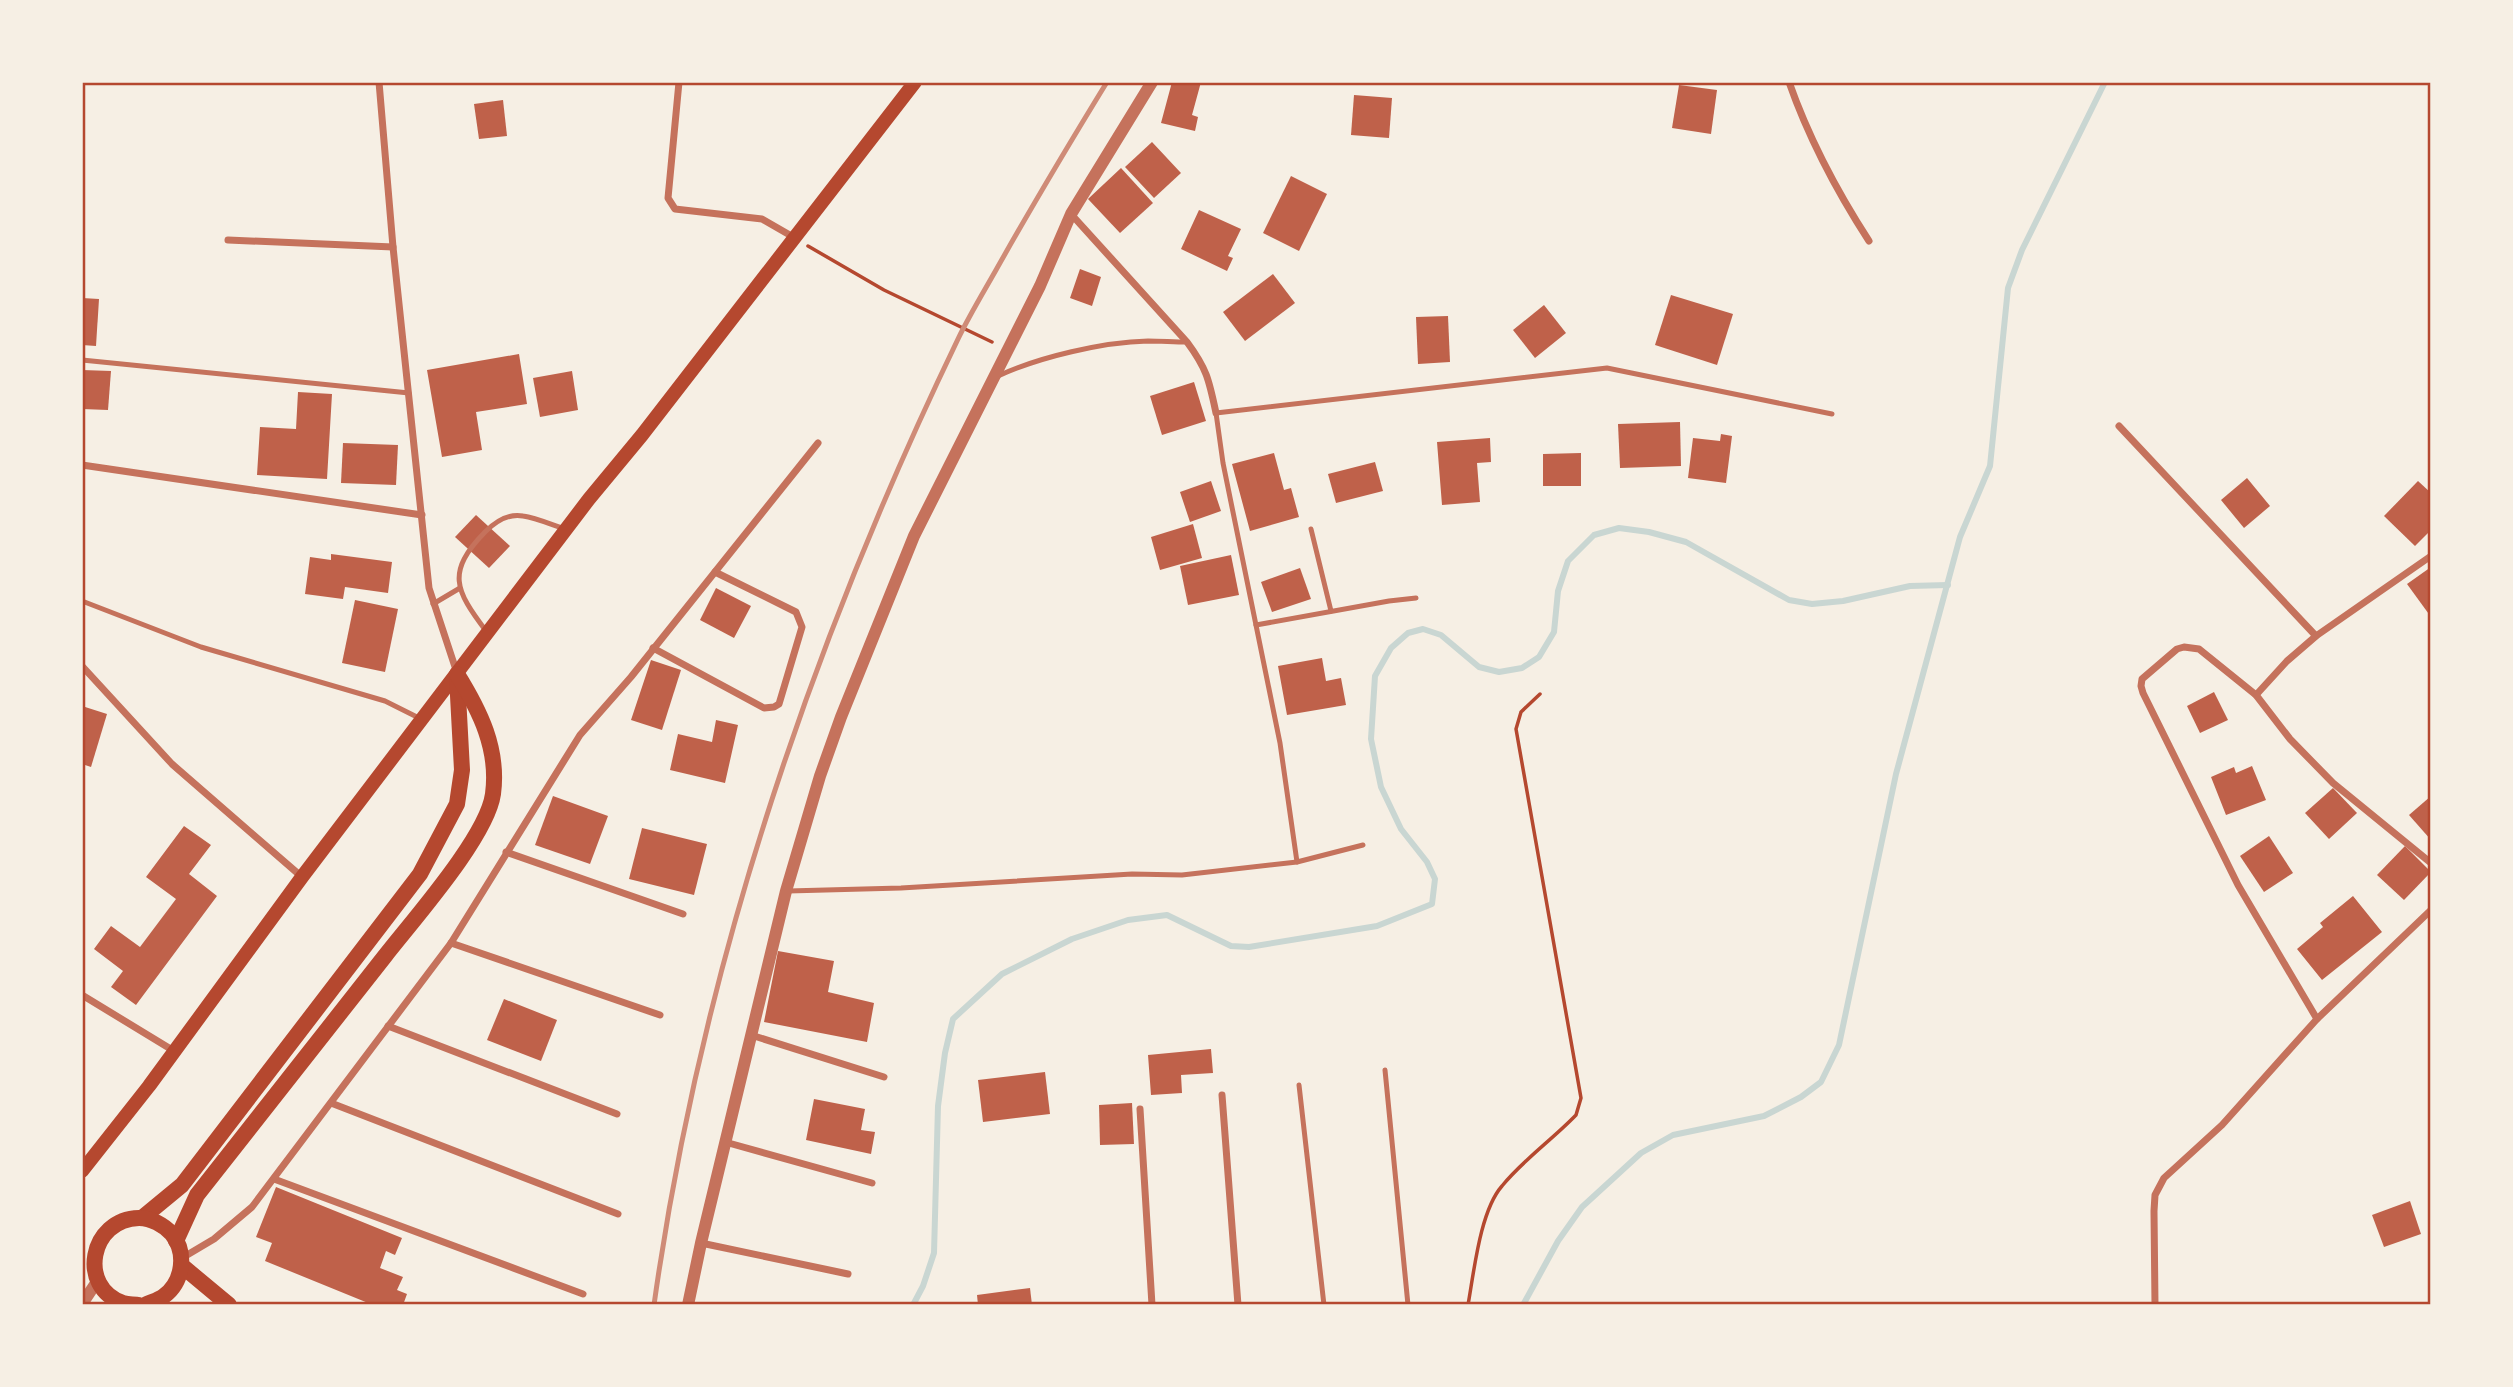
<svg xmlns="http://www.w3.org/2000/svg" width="2513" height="1387" font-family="Mulish,sans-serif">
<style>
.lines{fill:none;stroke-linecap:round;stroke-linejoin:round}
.stream{stroke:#c9d6d2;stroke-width:6}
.building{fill:#bf614a}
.path{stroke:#b5482f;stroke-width:3.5}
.service{stroke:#c5725c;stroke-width:5}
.minor{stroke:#c5725c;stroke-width:7}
.tertiary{stroke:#c5725c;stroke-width:12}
.secondary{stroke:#b5482f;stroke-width:14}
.primary{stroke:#b5482f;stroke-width:16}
.rail{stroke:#cf8b77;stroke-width:5}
.neatline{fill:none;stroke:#b5482f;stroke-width:2.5}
</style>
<rect width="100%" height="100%" fill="#f6efe4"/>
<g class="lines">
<g class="stream">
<path d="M 913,1305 L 923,1286 L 934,1253 L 938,1106 L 945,1053 L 953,1019 L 1002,974 L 1072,939 L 1128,920 L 1167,915 L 1231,946 L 1249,947 L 1377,926 L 1432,904 L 1435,879 L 1427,862 L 1401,829 L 1381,787 L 1371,739 L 1375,676 L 1391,648 L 1408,633 L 1423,629 L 1441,635 L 1479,667 L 1499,672 L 1522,668 L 1539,657 L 1554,632 L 1558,591 L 1568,561 L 1594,535 L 1619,528 L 1649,532 L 1686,542 L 1789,600 L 1812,604 L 1843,601 L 1910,586 L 1948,585"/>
<path d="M 1523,1305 L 1558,1241 L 1582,1207 L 1641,1153 L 1673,1135 L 1764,1116 L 1801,1097 L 1821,1082 L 1839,1045 L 1896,774 L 1960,537 L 1990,466 L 2008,288 L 2022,250 L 2105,82"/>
</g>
</g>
<g class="building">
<path d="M 1172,82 L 1201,82 L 1192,115 L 1198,117 L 1195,131 L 1161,123 Z"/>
<path d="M 1679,85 L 1717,90 L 1711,134 L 1672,128 Z"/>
<path d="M 1354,95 L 1392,98 L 1389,138 L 1351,135 Z"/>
<path d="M 503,100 L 507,136 L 479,139 L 474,104 Z"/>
<path d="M 1152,142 L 1181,173 L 1154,198 L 1125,167 Z"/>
<path d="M 1121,168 L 1153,203 L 1120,233 L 1088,199 Z"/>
<path d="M 1291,176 L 1327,194 L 1299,251 L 1263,233 Z"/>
<path d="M 1199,210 L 1241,229 L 1228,256 L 1233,258 L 1227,271 L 1181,249 Z"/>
<path d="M 1080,269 L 1101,277 L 1092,306 L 1070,298 Z"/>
<path d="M 1273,274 L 1295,303 L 1245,341 L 1223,312 Z"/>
<path d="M 1671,295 L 1733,314 L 1717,365 L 1655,345 Z"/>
<path d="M 82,298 L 99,299 L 96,346 L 82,345 Z"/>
<path d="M 1544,305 L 1566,333 L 1535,358 L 1513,330 Z"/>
<path d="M 1448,316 L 1450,362 L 1418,364 L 1416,317 Z"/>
<path d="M 519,354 L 527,404 L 476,412 L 482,450 L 442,457 L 427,370 Z"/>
<path d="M 82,370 L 111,371 L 108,410 L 82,409 Z"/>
<path d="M 572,371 L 578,410 L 540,417 L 533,378 Z"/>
<path d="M 1194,382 L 1206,421 L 1162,435 L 1150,396 Z"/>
<path d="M 298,392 L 332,394 L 327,479 L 257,475 L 260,427 L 296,429 Z"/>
<path d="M 1680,422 L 1681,466 L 1620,468 L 1618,424 Z"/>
<path d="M 1721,434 L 1732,436 L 1726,483 L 1688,478 L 1693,438 L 1720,441 Z"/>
<path d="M 1490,438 L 1491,462 L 1477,463 L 1480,502 L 1442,505 L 1437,442 Z"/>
<path d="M 343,443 L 398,445 L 396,485 L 341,483 Z"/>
<path d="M 1274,453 L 1284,490 L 1291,488 L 1299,517 L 1250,531 L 1232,464 Z"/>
<path d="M 1581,453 L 1581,486 L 1543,486 L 1543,454 Z"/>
<path d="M 1375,462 L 1383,491 L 1336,503 L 1328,474 Z"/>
<path d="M 2247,478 L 2270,506 L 2244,528 L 2221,500 Z"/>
<path d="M 1211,481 L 1221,511 L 1190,522 L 1180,492 Z"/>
<path d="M 2418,481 L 2431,493 L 2431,530 L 2415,546 L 2384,516 Z"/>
<path d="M 476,515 L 510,546 L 489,568 L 455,537 Z"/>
<path d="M 1193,524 L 1202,558 L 1160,570 L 1151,537 Z"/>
<path d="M 331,554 L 392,562 L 388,593 L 345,587 L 343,599 L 305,594 L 310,557 L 331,560 Z"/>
<path d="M 1231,555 L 1239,595 L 1188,605 L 1180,566 Z"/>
<path d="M 2431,567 L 2431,617 L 2407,584 Z"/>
<path d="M 1300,568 L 1311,599 L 1272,612 L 1261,582 Z"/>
<path d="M 716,588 L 751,606 L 734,638 L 700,620 Z"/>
<path d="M 355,600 L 398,609 L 385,672 L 342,663 Z"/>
<path d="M 1322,658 L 1326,681 L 1341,678 L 1346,705 L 1287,715 L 1278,666 Z"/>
<path d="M 651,660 L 681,670 L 662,730 L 631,720 Z"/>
<path d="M 2214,692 L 2228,720 L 2200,733 L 2187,706 Z"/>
<path d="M 82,706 L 107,714 L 91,767 L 82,764 Z"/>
<path d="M 716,720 L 738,725 L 725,783 L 670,770 L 678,734 L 712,742 Z"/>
<path d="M 2252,766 L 2266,800 L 2226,815 L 2211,777 L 2234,767 L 2236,773 Z"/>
<path d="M 2333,788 L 2357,813 L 2329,839 L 2305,813 Z"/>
<path d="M 553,796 L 608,816 L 590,864 L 535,845 Z"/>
<path d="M 2431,796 L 2431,840 L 2409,815 Z"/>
<path d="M 184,826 L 211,845 L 189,874 L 217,896 L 136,1005 L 111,987 L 123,971 L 94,949 L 111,926 L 140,947 L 176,899 L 146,877 Z"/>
<path d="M 642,828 L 707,844 L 694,895 L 629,879 Z"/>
<path d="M 2269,836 L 2293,873 L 2264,892 L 2240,856 Z"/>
<path d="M 2405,846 L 2431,872 L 2404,900 L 2377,875 Z"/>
<path d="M 2353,896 L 2382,932 L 2322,980 L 2297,949 L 2323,927 L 2320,923 Z"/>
<path d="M 778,951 L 834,961 L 828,992 L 874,1003 L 867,1042 L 764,1022 Z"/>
<path d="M 504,999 L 557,1020 L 541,1061 L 487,1040 Z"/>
<path d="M 1211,1049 L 1213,1073 L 1181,1075 L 1182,1093 L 1151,1095 L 1148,1055 Z"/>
<path d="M 1045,1072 L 1050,1114 L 983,1122 L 978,1080 Z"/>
<path d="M 814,1099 L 865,1109 L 861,1130 L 875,1132 L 871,1154 L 806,1140 Z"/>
<path d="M 1132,1103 L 1134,1144 L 1100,1145 L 1099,1105 Z"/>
<path d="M 276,1187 L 402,1238 L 395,1255 L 386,1251 L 380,1268 L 403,1277 L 397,1290 L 407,1294 L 403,1305 L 373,1305 L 265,1261 L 272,1243 L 256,1237 Z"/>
<path d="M 2410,1201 L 2421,1234 L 2384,1247 L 2372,1215 Z"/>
<path d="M 1030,1288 L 1032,1305 L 978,1305 L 977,1295 Z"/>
</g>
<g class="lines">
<g class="path">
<path d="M 808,246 L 884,290 L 992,342"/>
<path d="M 1468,1305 C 1474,1272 1480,1211 1502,1186 C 1523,1160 1553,1139 1576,1115 L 1581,1098 L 1516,729 L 1521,712 L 1540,694"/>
</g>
<g class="service">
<path d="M 82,360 L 409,393"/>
<path d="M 998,376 C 1039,357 1103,342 1148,341 C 1161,341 1174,342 1187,342"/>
<path d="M 1311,529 L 1331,611"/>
<path d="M 82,601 L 201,647 L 385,701 L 419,718"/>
<path d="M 433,604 L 460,588"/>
<path d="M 1256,625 L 1389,601 L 1416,598"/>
<path d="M 486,631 C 455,590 446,572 485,532 C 495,522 508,513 523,516 C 537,518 552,525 565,529"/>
<path d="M 1297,862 L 1280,743 L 1223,463 L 1216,413 L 1607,368 L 1832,414"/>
<path d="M 788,891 L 901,888 L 1132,874 L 1182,875 L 1297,862 L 1363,845"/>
<path d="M 1385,1070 L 1408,1305"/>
<path d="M 1299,1085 L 1324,1305"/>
</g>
<g class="minor">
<path d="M 379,82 L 393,247 L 429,588 L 457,673"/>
<path d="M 679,82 L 668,198 L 675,209 L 762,219 L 795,238"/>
<path d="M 1789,82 C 1809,139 1836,190 1869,241"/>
<path d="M 1071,214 L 1187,342 C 1207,369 1209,380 1216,413"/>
<path d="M 228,240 L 393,247"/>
<path d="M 2119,426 L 2316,636"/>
<path d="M 82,465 L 422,515"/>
<path d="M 653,648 L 764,708 L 774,707 L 779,704 L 802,627 L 796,612 L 715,572"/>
<path d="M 82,666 L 172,764 L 302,877"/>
<path d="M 2256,695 L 2287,661 L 2316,636 L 2431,556"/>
<path d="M 506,852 L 683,914"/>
<path d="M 451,943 L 660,1015"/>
<path d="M 82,995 L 174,1051"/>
<path d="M 2317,1019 L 2238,885 L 2143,693 L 2141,686 L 2142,679 L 2177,649 L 2184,647 L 2199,649 L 2256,695 L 2290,739 L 2333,783 L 2431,863"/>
<path d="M 388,1026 L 617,1114"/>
<path d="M 751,1035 L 884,1077"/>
<path d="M 1222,1095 L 1238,1305"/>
<path d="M 331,1103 L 618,1214"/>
<path d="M 1140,1109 L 1152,1305"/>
<path d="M 725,1142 L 872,1183"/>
<path d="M 274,1179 L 583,1294"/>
<path d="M 701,1243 L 848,1274"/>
<path d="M 182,1258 L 214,1239 L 252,1207 L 451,943 L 580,735 L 631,677 L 818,443"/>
<path d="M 2155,1305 L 2154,1211 L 2155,1195 L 2164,1178 L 2222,1125 L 2317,1019 L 2431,910"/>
</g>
<g class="tertiary">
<path d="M 82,1304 L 98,1280"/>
<path d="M 688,1305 L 701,1243 L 786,891 L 820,776 L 841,717 L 914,536 L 1040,286 L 1071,214 L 1152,82"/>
</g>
<path class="secondary" d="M 82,1171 L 149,1086 L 302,877 L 589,499 L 642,435 L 915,82"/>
<g class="primary">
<path d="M 142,1218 L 182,1185 L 420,874 L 457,804 L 462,770 L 457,677"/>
<path d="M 176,1241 L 197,1195 C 260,1116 322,1036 385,956 C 413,920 487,837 493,794 C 499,749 480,711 457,674"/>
<path d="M 181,1265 L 229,1305"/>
<path d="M 139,1305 C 134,1304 128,1305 123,1303 C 77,1287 90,1219 139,1218 C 151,1218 164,1225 172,1234 C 187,1253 183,1282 164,1296 C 159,1300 151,1302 145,1305"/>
</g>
<path class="rail" d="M 654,1305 C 701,969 811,644 958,339 C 969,316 983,293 996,270 C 1032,206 1069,144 1107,82"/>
</g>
<rect width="2513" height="1387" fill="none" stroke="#f6efe4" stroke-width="168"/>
<rect x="84" y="84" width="2345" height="1219" class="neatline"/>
</svg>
